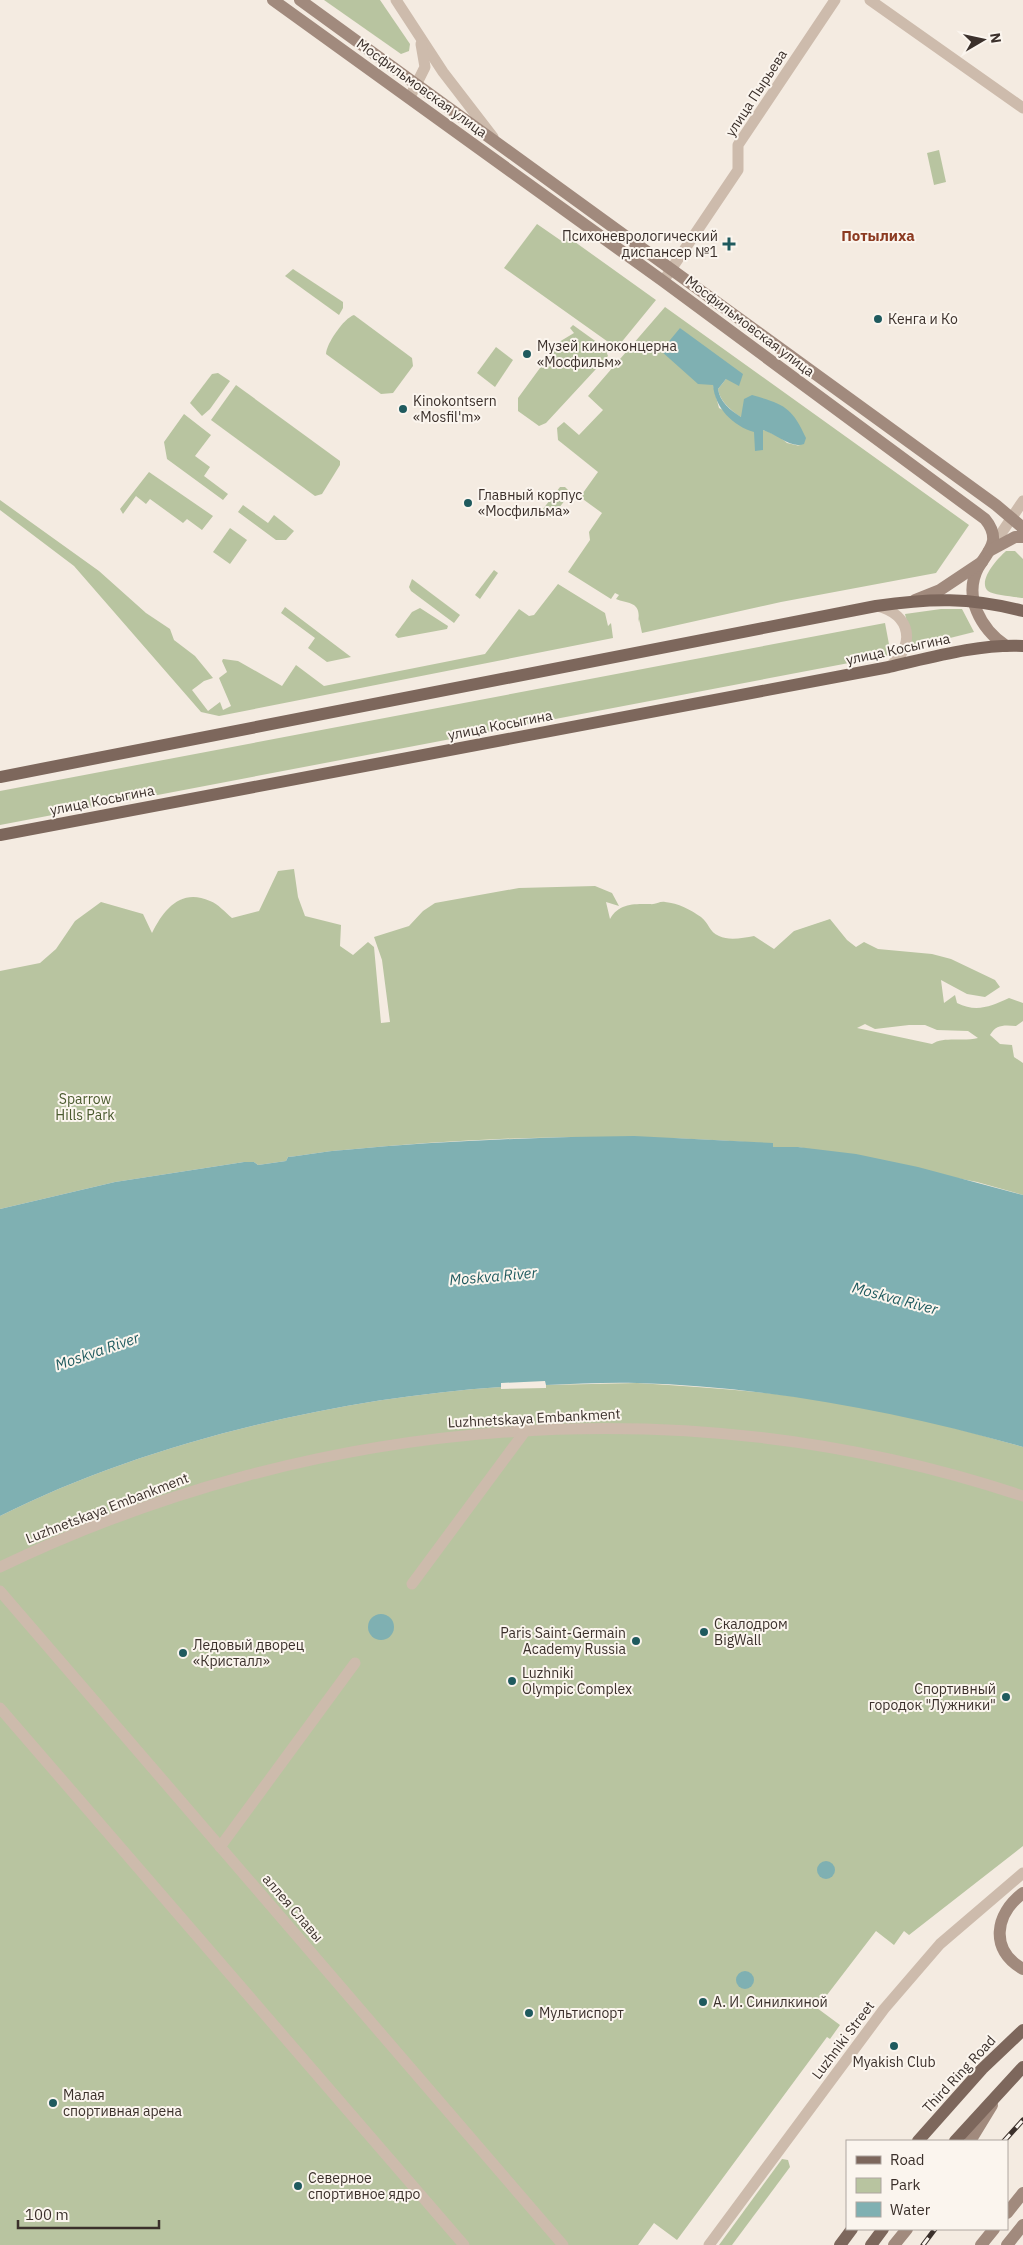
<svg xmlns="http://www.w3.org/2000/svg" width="1023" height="2245" font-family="'IBM Plex Sans',sans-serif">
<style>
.green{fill:#b8c4a0;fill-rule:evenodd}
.water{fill:#7fb0b2}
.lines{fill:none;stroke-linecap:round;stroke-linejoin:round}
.street{stroke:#cdbbac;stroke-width:11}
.secondary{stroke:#a18a7d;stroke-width:12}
.primary{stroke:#7d675c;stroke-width:12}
.rail-casing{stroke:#3b302b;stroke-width:5}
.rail{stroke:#fbf5ee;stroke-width:3;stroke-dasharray:9;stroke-linecap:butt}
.poi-dot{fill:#1f5a5e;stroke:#fbf5ee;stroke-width:2}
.labels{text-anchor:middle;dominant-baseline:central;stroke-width:4;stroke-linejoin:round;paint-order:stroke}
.street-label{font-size:14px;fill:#3b302b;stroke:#fbf5ee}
.poi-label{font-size:14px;fill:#3b302b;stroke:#fbf5ee;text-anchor:start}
.park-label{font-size:14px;fill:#4a5a2e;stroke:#fbf5ee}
.neighbourhood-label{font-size:15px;font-weight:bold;fill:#8c3b22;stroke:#fbf5ee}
.water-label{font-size:15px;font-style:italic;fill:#1f5a5e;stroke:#fbf5ee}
</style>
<rect width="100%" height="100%" fill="#f4ebe1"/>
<g class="green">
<path d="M 324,0 L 380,0 L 410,44 L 409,51 L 401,54 Z"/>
<path d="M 939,150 L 946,182 L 934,185 L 927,153 Z"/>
<path d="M 537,224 L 563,242 L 568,237 L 656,300 L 620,344 L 611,344 L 504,268 Z"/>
<path d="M 293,269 L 343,302 L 343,308 L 339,315 L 285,276 Z"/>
<path d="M 665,307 L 969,525 L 936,573 L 781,602 L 642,633 L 639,619 L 638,622 C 642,601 628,604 616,599 L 619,595 L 615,593 L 611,599 L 568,572 L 590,540 L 589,532 L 602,513 L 580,497 L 598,472 L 558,440 L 557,428 L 564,422 L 579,435 L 603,410 L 588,396 ZM 680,328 L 726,379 L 718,389 C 722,417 777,434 800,446 L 787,443 L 776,434 L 763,430 L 719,408 L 713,385 Z"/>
<path d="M 354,315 L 412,358 L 413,366 L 393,393 L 381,394 L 326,354 C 326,344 344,318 354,315 Z"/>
<path d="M 573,325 L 605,348 L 608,356 L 546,423 L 539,426 L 518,411 L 518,398 L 559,342 L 574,333 L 570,328 Z"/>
<path d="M 496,347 L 513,360 L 495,387 L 477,373 Z"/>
<path d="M 218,373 L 230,381 L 210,409 L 202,416 L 190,403 L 212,374 Z"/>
<path d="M 236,385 L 340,461 L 340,465 L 322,494 L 315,496 L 211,420 Z"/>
<path d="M 184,414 L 211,435 L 195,456 L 210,467 L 204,476 L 228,494 L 223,500 L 167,459 L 164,442 Z"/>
<path d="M 149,472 L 213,516 L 202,530 L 187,519 L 183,523 L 150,499 L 146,504 L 136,496 L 123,514 L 120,509 Z"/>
<path d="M 560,487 L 565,487 L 569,491 L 569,495 L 552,517 L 549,517 L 543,513 L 543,509 Z"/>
<path d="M 0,500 L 99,571 L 146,613 L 170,629 L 174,640 L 195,656 L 213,678 L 204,681 L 192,690 L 208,711 L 220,702 L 223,710 L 231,706 L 219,678 L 227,672 L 222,661 L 223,659 L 238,661 L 282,686 L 296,665 L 324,686 L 485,654 L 519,609 L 529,616 L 534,615 L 558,584 L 605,613 L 608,626 L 611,623 L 613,638 L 219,716 L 201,712 L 74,566 L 0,510 Z"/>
<path d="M 243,505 L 268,523 L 274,515 L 294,531 L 286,540 L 276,540 L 238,512 Z"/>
<path d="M 230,528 L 247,540 L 230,564 L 213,552 Z"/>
<path d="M 1006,551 L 1015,551 L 1023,559 L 1023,598 C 1016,597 993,595 988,591 C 977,581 998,558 1006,551 Z"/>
<path d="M 494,570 L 498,573 L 480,599 L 475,595 Z"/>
<path d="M 412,579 L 460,615 L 454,623 L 411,591 L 409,587 Z"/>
<path d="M 285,607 L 351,657 L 327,662 L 308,648 L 315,638 L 281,613 Z"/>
<path d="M 420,608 L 448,626 L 447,629 L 398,638 L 395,635 L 412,612 Z"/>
<path d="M 941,609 L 962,609 L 974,632 L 910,648 L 911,638 L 905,614 Z"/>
<path d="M 885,623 L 891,655 L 0,825 L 0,791 Z"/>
<path d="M 294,869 L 298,897 L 305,916 L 341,925 L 340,946 L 353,955 L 368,942 L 374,947 L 381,1023 L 390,1022 L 382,960 L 374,937 L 409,926 L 423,911 L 435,903 L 519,888 L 595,886 L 612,893 L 619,906 L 606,902 L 610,919 C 619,903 634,904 650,904 C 655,905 660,901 665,902 C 678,903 691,910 701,917 C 709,923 709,932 719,936 C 729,941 743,938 754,936 L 774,949 L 794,931 L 830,919 L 847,940 L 856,947 L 864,942 L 878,949 L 932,954 L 951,959 L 995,980 L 1000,987 L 985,997 L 967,994 L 941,980 L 944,1003 L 955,995 L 957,1003 C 977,1013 991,1006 1009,998 L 1023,1003 L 1023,1021 L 1016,1026 C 1005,1025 996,1024 990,1035 L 1000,1044 L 1012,1045 L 1014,1057 L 1023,1063 L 1023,1195 L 977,1182 L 798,1147 L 773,1147 L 773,1144 C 630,1132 486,1136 344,1150 C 325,1151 306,1155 288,1157 L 286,1161 L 258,1165 L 254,1162 L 244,1162 L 115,1182 L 0,1209 L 0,971 L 40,963 L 56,949 L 75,921 L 101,902 L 143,914 L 152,933 C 164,909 181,888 210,901 C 218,904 225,912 232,918 L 259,911 L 278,871 ZM 865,1024 L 875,1029 L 909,1025 L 925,1025 L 937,1030 L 968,1031 L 978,1038 C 964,1042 944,1036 932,1044 L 857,1028 Z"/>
<path d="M 637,1383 C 705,1387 774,1392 841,1403 C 903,1413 963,1430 1023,1447 L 1023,1846 L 909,1935 L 904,1931 L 894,1945 L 876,1931 L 817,2008 L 840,2025 L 830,2039 L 827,2037 L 677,2240 L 654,2223 L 638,2245 L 0,2245 L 0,1516 C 147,1442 337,1398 501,1387 L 501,1389 L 546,1388 L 546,1385 Z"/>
<path d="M 782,2159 L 788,2160 L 790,2167 L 732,2245 L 719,2245 Z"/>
</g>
<g class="water">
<path d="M 680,328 L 743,374 L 739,386 L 726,379 L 718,389 C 720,402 730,410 741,417 L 744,399 L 752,395 C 784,404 792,407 806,438 L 804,444 C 792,449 776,434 763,430 L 763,450 L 755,451 L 754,432 C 733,426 715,408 713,385 L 698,384 L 661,351 Z"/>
<path d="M 634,1136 L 773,1143 L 773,1147 L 798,1147 L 856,1154 L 918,1167 L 1023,1195 L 1023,1447 C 897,1411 769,1387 637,1383 C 607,1382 576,1384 546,1385 L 545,1381 L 501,1383 L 501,1387 C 337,1398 147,1442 0,1516 L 0,1209 L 115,1182 L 244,1162 L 254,1162 L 258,1165 L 286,1161 L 288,1157 C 306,1155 325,1151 344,1150 C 440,1141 537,1137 634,1136 Z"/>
<circle cx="381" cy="1627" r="13"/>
<circle cx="826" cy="1870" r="9"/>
<circle cx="745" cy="1980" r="9"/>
</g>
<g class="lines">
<g class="street">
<path d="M 396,0 L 443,72 L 493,137"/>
<path d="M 870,0 L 1023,108"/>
<path d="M 410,97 L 425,67 L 421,44"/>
<path d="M 666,277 L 738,170 L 738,145 L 835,0"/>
<path d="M 992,547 L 1023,501"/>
<path d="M 877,606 C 912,615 916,646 889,667"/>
<path d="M 0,1567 C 318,1414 687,1384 1023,1496"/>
<path d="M 412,1584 L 526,1430"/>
<path d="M 0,1591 L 563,2245"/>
<path d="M 0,1708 L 464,2245"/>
<path d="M 220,1847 L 355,1663"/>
<path d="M 709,2245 L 884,2009 L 940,1944 L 1023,1873"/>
</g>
<g class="secondary">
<path d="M 273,0 L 663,281 L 985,519 C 990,525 994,532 993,541 C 991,551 983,559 978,568 C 963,597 981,629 1006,646"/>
<path d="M 300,0 L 996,505 L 1023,528"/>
<path d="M 989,551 L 1015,537 L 1023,537"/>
<path d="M 915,600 L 940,590 L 982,562"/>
<path d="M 1023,1893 C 995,1914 989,1950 1023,1969"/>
<path d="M 970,2141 L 992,2105"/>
<path d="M 1007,2213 L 1023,2193"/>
<path d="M 894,2245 L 907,2229"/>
<path d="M 981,2245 L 994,2229"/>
<path d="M 1007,2245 L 1023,2225"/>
</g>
<g class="primary">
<path d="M 0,777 L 876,606 C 931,598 969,597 1023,611"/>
<path d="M 0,835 L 889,667 C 933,657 978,644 1023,646"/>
<path d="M 918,2141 L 982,2069 L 1023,2030"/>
<path d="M 955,2141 L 1023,2067"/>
<path d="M 840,2245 L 852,2229"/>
<path d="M 871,2245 L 883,2229"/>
</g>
<defs>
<g id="rail">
<path d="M 1004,2141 L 1023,2120"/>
<path d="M 923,2245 L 935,2229"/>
</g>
</defs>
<use href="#rail" class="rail-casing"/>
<use href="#rail" class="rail"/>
</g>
<g class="poi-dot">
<path d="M726.5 236.5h5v5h5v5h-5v5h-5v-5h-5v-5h5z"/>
<circle cx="878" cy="319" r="5"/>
<circle cx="527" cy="354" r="5"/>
<circle cx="403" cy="409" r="5"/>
<circle cx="468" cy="503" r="5"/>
<circle cx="704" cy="1632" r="5"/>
<circle cx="636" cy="1641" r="5"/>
<circle cx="183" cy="1653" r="5"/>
<circle cx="512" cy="1681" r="5"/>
<circle cx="1006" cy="1697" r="5"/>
<circle cx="703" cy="2002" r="5"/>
<circle cx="529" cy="2013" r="5"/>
<circle cx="894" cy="2046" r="5"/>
<circle cx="53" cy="2103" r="5"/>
<circle cx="298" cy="2186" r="5"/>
</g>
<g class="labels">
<g class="street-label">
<text transform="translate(422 88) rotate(36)">Мосфильмовская улица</text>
<text transform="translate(756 93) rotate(-57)">улица Пырьева</text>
<text transform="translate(750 326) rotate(37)">Мосфильмовская улица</text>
<text transform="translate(898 649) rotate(-12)">улица Косыгина</text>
<text transform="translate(500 725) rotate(-11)">улица Косыгина</text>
<text transform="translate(102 800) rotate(-11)">улица Косыгина</text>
<text transform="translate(534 1418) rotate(-3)">Luzhnetskaya Embankment</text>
<text transform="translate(107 1508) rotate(-21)">Luzhnetskaya Embankment</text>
<text transform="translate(293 1908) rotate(49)">аллея Славы</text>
<text transform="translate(843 2040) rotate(-53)">Luzhniki Street</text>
<text transform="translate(959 2074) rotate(-47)">Third Ring Road</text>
</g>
<g class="poi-label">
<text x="718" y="236" text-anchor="end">Психоневрологический<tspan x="718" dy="16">диспансер №1</tspan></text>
<text x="888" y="319">Кенга и Ко</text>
<text x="537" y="346">Музей киноконцерна<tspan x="537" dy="16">«Мосфильм»</tspan></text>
<text x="413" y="401">Kinokontsern<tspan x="413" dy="16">«Mosfil'm»</tspan></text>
<text x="478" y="495">Главный корпус<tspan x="478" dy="16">«Мосфильма»</tspan></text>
<text x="714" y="1624">Скалодром<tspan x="714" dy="16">BigWall</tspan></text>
<text x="626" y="1633" text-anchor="end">Paris Saint-Germain<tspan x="626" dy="16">Academy Russia</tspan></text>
<text x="193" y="1645">Ледовый дворец<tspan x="193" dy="16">«Кристалл»</tspan></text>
<text x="522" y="1673">Luzhniki<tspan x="522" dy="16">Olympic Complex</tspan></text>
<text x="996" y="1689" text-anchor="end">Спортивный<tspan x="996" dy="16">городок "Лужники"</tspan></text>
<text x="713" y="2002">А. И. Синилкиной</text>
<text x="539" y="2013">Мультиспорт</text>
<text x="894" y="2062" text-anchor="middle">Myakish Club</text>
<text x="63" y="2095">Малая<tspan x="63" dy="16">спортивная арена</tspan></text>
<text x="308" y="2178">Северное<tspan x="308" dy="16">спортивное ядро</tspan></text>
</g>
<g class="park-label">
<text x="85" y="1099">Sparrow<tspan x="85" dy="16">Hills Park</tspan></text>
</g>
<g class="neighbourhood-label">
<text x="878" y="235">Потылиха</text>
</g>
<g class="water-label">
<text transform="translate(493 1276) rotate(-5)">Moskva River</text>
<text transform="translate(895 1298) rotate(15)">Moskva River</text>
<text transform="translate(97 1351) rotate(-19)">Moskva River</text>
</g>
</g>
<rect x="846" y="2140" width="162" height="90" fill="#fbf5ee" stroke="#aea6a0"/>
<rect x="856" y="2156" width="25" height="8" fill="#7d675c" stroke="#aea6a0"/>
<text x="890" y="2165" font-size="15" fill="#3b302b">Road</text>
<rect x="856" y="2178" width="25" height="15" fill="#b8c4a0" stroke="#aea6a0"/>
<text x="890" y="2190" font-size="15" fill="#3b302b">Park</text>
<rect x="856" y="2202" width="25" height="15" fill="#7fb0b2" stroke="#aea6a0"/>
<text x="890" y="2215" font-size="15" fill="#3b302b">Water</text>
<g transform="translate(983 40) rotate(81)" stroke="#fbf5ee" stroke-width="4" paint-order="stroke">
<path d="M0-4L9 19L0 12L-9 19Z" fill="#3b302b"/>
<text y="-8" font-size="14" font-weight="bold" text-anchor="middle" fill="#3b302b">N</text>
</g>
<path d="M18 2220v8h141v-8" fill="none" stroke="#3b302b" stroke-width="2.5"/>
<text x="25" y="2220" font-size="15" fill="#3b302b" stroke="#fbf5ee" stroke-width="4" paint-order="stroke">100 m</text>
</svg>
